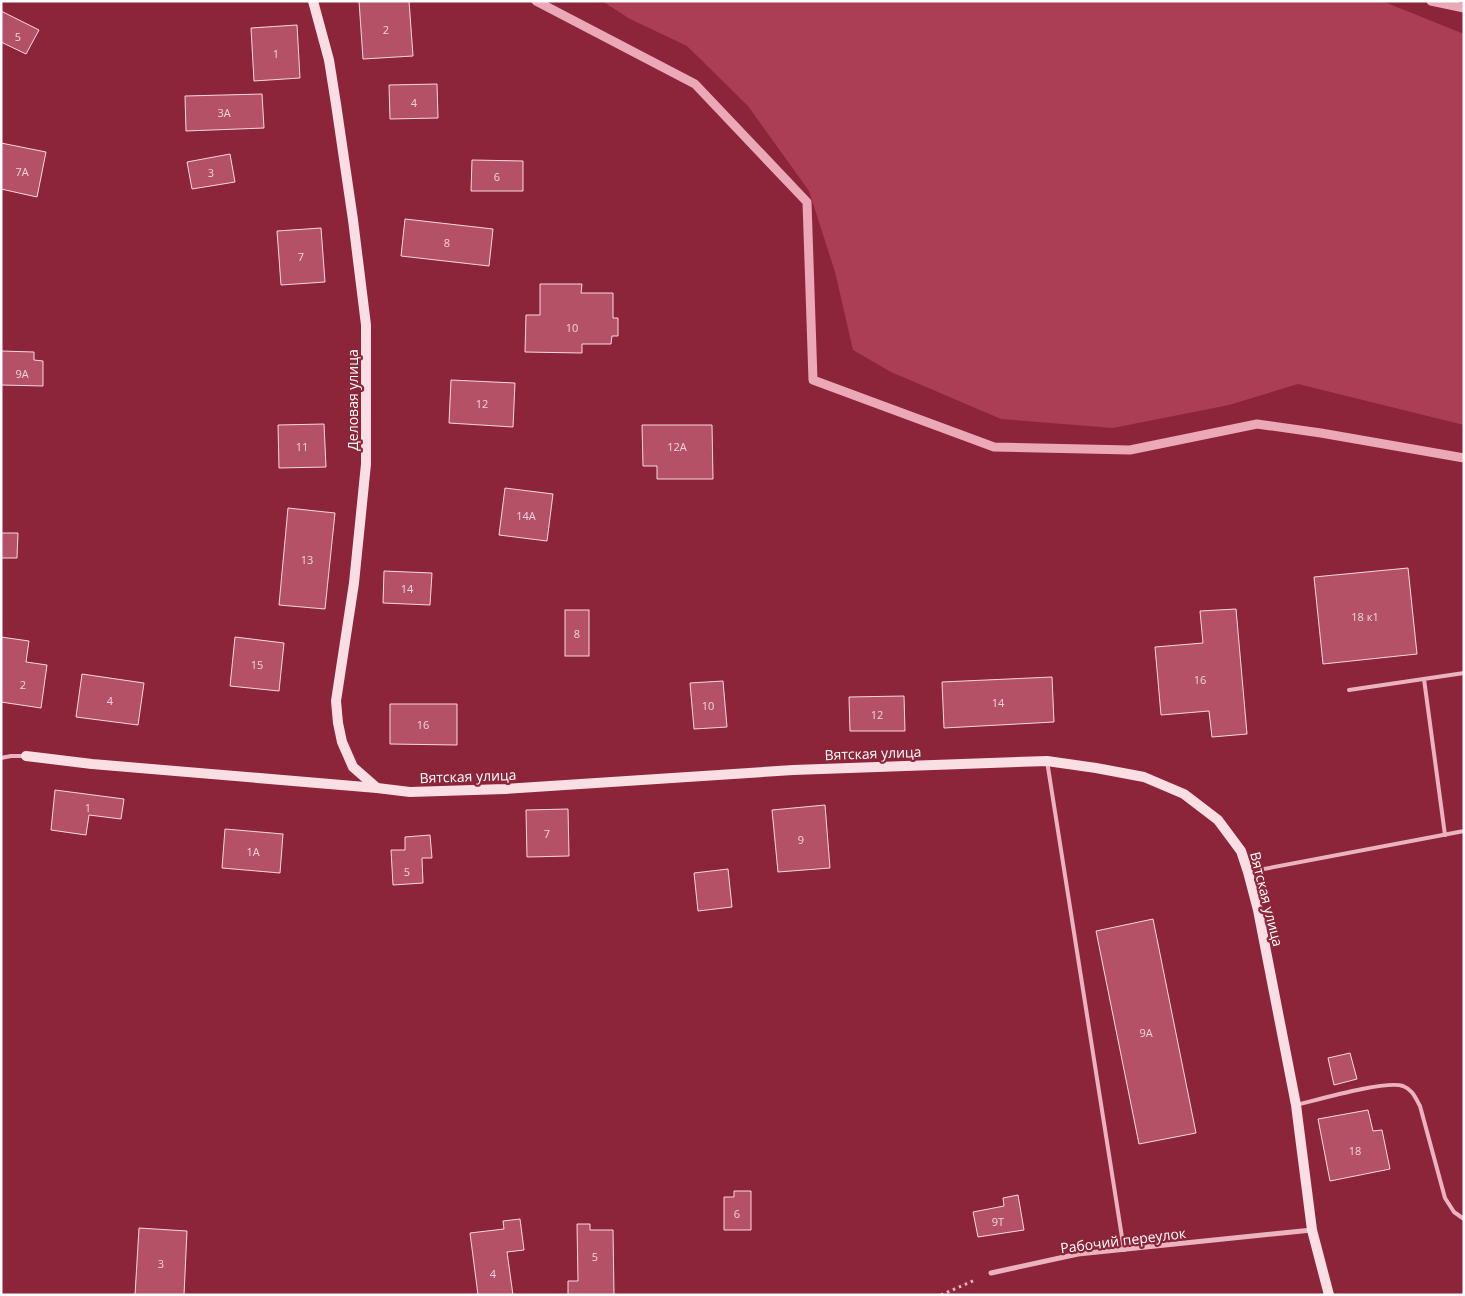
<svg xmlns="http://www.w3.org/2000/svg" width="1465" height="1296" font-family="'Open Sans',sans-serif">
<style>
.green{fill:#ab3d54}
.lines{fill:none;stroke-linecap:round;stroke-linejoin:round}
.stream{stroke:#eba8b7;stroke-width:9}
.building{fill:#b55167;stroke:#f8d8df}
.path{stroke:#ebb3bf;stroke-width:3;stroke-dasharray:2.5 4;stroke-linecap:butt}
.lane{stroke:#ebb3bf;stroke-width:4}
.street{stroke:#ebb3bf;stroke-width:5}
.secondary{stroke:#f9dee4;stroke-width:10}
.labels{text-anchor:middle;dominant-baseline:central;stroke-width:4.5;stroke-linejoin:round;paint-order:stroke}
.number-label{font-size:11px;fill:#ecd4d9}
.street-label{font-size:14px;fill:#fff;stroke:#8c253a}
</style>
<rect width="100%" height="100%" fill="#8c253a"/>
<path class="green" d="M 602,1 L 1382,1 L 1464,34 L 1464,425 L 1298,384 L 1229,405 L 1113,428 L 1001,419 L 891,372 L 853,350 L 835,272 L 809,191 L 748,106 L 687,46 L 630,19 Z"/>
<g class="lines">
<g class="stream">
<path d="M 536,1 L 695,84 L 807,202 L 813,380 L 994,447 L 1130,450 L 1257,424 L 1321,433 L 1464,458"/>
<path d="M 1431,1 L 1464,8"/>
</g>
</g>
<g class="building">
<path d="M 359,1 L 409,1 L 413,56 L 363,59 Z"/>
<path d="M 1,11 L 39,30 L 26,54 L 1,42 Z"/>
<path d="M 297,25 L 300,78 L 254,81 L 251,28 Z"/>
<path d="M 437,84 L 438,118 L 390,119 L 389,85 Z"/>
<path d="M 262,94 L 264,128 L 186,131 L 185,96 Z"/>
<path d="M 1,143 L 46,152 L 37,197 L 1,189 Z"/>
<path d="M 230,154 L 235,182 L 192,189 L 187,162 Z"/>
<path d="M 472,160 L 523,161 L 523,191 L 471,191 Z"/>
<path d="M 405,219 L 493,229 L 489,266 L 401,256 Z"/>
<path d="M 321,228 L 325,282 L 281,285 L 277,231 Z"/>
<path d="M 540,284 L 582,284 L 581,293 L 613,293 L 613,318 L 618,318 L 618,336 L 612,336 L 611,344 L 582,344 L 582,353 L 525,352 L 526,315 L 540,315 Z"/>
<path d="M 1,351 L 34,352 L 34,360 L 43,361 L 43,386 L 1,385 Z"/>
<path d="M 451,380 L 515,383 L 513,427 L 449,423 Z"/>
<path d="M 324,424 L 326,467 L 279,468 L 278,425 Z"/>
<path d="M 642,425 L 712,425 L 713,479 L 657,479 L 657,466 L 643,466 Z"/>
<path d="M 505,488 L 553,494 L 547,541 L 499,535 Z"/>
<path d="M 288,508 L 335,513 L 325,609 L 279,605 Z"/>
<path d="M 1,533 L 18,533 L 17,558 L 1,558 Z"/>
<path d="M 1408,568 L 1417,654 L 1323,664 L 1314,577 Z"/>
<path d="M 384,571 L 432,573 L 430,605 L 383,603 Z"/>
<path d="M 1236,609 L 1247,734 L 1212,737 L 1209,711 L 1161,715 L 1155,647 L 1203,643 L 1200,611 Z"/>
<rect x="565" y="610" width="24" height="46"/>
<path d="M 1,637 L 29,641 L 26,662 L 47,665 L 41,708 L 1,702 Z"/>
<path d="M 235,637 L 284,643 L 279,691 L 230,686 Z"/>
<path d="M 82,674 L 144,683 L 138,725 L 76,717 Z"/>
<path d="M 1052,677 L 1054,722 L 944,728 L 942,682 Z"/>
<path d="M 723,681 L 727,727 L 694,729 L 690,683 Z"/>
<path d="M 904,696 L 905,731 L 850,731 L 849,697 Z"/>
<path d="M 390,704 L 457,704 L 457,745 L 390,744 Z"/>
<path d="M 55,790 L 124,799 L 121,819 L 89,815 L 86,835 L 51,830 Z"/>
<path d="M 825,805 L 830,868 L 778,872 L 772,810 Z"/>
<path d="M 568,809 L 569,856 L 527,857 L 526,810 Z"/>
<path d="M 225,829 L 283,834 L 280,873 L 222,868 Z"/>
<path d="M 430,835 L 432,858 L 422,858 L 423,883 L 393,885 L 391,850 L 405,850 L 405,837 Z"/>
<path d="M 728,869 L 732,907 L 698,911 L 694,873 Z"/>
<path d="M 1153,919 L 1196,1133 L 1139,1144 L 1096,931 Z"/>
<path d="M 1350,1053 L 1357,1079 L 1334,1085 L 1328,1058 Z"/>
<path d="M 1368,1110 L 1373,1131 L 1382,1130 L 1390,1169 L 1330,1181 L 1318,1119 Z"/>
<path d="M 734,1191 L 751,1191 L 751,1230 L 724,1230 L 724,1197 L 734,1197 Z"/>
<path d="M 1018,1195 L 1024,1230 L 978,1237 L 973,1212 L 1004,1206 L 1003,1198 Z"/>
<path d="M 520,1219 L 524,1250 L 507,1252 L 513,1295 L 478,1295 L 470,1233 L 504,1229 L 503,1221 Z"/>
<path d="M 577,1224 L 590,1224 L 590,1230 L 613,1230 L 614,1295 L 568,1295 L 568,1281 L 578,1281 Z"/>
<path d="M 139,1228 L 187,1231 L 184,1295 L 135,1295 Z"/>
</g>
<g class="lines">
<path class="path" d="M 941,1295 L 975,1280"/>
<g class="lane">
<path d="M 1424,679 L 1445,835"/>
<path d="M 1349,690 L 1464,673"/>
<path d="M 1,758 L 11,756 L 26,756"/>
<path d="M 1047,761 L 1124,1250"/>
<path d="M 1248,872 L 1464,831"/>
<path d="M 1296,1105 C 1317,1100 1386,1080 1403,1086 C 1413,1090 1415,1097 1420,1106 L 1445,1198 L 1454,1212 L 1464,1219"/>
</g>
<path class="street" d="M 991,1273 L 1078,1254 L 1312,1230"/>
<g class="secondary">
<path d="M 313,1 L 329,60 L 336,104 L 353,220 L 366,325 L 366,464 L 354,583 L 336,701 L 338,723 L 342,742 L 353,767 L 377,788"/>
<path d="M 26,756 L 92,764 L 377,788 L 410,792 L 505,789 L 793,770 L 1047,761 L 1096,768 L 1144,777 L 1184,794 L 1218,820 L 1241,851 L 1248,872 L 1258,910 L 1296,1105 L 1312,1230 L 1329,1295"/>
</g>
</g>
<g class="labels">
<g class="number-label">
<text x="386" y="29">2</text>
<text x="18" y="36">5</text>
<text x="276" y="53">1</text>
<text x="414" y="102">4</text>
<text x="224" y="112">3А</text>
<text x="22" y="171">7А</text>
<text x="211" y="172">3</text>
<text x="497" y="176">6</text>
<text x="447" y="242">8</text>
<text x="301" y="256">7</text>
<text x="572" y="327">10</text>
<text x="22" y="373">9А</text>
<text x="482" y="403">12</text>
<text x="302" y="446">11</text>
<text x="677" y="446">12А</text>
<text x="526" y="515">14А</text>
<text x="307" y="559">13</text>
<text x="407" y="588">14</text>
<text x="1365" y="616">18 к1</text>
<text x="577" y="633">8</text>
<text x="257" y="664">15</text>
<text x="1200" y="679">16</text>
<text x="23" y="684">2</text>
<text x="110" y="700">4</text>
<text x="998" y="702">14</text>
<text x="708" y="705">10</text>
<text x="877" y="714">12</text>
<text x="423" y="724">16</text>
<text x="88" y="807">1</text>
<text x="547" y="833">7</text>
<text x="801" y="839">9</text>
<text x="253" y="851">1А</text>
<text x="407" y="871">5</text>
<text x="1146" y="1032">9А</text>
<text x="1355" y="1150">18</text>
<text x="737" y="1213">6</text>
<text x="998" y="1221">9Т</text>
<text x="595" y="1256">5</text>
<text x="161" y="1263">3</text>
<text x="493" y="1273">4</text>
</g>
<g class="street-label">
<text transform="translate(352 400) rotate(-90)">Деловая улица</text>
<text transform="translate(873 753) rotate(-2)">Вятская улица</text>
<text transform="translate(468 776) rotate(-2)">Вятская улица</text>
<text transform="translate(1267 899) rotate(76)">Вятская улица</text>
<text transform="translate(1123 1240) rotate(-7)">Рабочий переулок</text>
</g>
</g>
<rect width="1465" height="1296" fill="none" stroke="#ffffff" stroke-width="5"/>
</svg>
